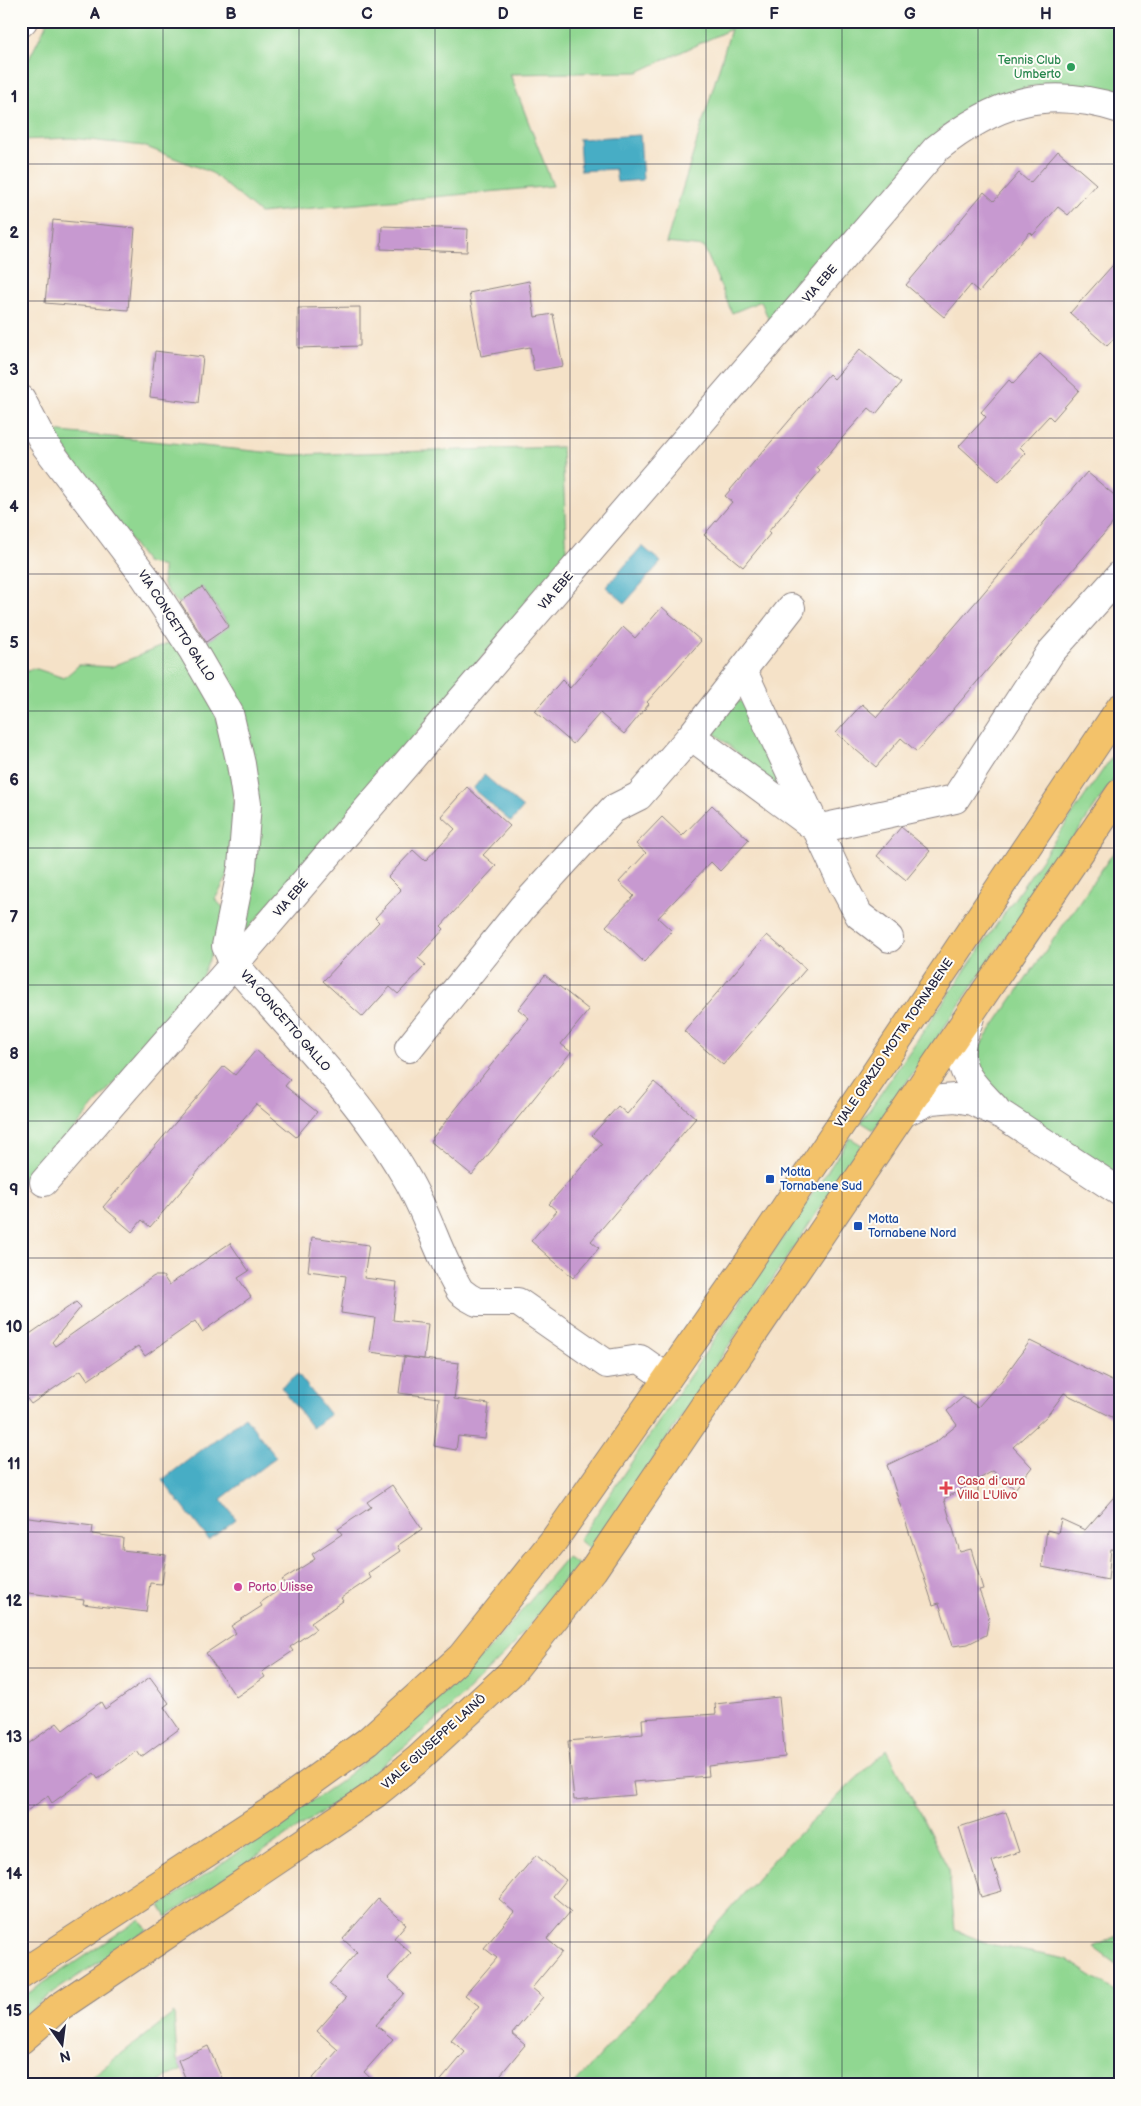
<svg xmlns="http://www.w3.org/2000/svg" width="1141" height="2106" font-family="'Balsamiq Sans',sans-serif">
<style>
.green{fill:#90d791;stroke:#597c66}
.water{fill:#46adc5;stroke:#346880}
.building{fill:#c799d0}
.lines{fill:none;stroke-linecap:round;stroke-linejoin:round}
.minor-casing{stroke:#8c8282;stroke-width:30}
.major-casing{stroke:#8c8282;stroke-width:30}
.minor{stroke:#fff;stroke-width:28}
.major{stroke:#f3c26a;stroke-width:28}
.grid{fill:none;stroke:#22223b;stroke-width:1;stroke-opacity:0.55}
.leisure-dot{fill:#2e9e5b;stroke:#fdfcf7;stroke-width:2}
.transit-dot{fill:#1a4fb4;stroke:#fdfcf7;stroke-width:2}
.health-dot{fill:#e0444e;stroke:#fdfcf7;stroke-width:2}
.hotel-dot{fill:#d1479c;stroke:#fdfcf7;stroke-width:2}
.labels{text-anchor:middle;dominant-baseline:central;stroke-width:4;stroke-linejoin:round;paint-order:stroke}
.leisure-label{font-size:12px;fill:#27864d;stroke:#fdfcf7;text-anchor:end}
.street-label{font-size:12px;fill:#22223b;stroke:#fdfcf7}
.transit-label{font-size:12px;fill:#164399;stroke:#fdfcf7;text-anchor:start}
.health-label{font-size:12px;fill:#be3a42;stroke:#fdfcf7;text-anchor:start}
.hotel-label{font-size:12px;fill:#b23c85;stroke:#fdfcf7;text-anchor:start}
.neatline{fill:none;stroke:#22223b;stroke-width:2}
.grid-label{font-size:16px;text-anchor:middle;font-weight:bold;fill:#22223b}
</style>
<rect width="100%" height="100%" fill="#fdfcf7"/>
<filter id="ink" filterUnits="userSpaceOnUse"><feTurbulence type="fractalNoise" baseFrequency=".02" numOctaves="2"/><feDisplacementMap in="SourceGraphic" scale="10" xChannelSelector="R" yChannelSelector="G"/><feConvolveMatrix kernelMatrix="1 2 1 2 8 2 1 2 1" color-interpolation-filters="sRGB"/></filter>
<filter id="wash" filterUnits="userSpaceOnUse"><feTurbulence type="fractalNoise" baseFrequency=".0096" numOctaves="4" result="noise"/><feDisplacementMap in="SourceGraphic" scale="20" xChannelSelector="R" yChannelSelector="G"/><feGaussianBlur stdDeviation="1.12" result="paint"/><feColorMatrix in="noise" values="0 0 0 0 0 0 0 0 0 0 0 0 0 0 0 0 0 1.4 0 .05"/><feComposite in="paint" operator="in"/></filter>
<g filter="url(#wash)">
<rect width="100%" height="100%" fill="#f5e2c8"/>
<g class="green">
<path d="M 48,21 L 1120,21 L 1120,95 L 1089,87 L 1057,83 L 1038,85 L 986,98 L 941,129 L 770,323 L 761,301 L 732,313 L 704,247 L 666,243 L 731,29 L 638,72 L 510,74 L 553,186 L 260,213 L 212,173 L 144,146 L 71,138 L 21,140 L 21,75 Z"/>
<path d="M 51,431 L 294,455 L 562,447 L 567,558 L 244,934 L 253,884 L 257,829 L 246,729 L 229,683 L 205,643 L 229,625 L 202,587 L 178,604 L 163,585 L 163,567 L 146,562 Z"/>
<path d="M 174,641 L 211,695 L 234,783 L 232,869 L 215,899 L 228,913 L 200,981 L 27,1185 L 21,1180 L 21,674 L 34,668 L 64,678 L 79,665 L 111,667 Z"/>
<path d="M 741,701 L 746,705 L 788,796 L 712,731 L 735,703 Z"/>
<path d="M 1120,745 L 1120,770 L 874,1130 L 861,1122 Z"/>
<path d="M 1120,843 L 1120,1181 L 1008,1107 L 990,1090 L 972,1057 Z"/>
<path d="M 850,1138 L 862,1145 L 592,1551 L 579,1540 Z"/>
<path d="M 567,1557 L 578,1565 L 508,1651 L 446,1712 L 344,1797 L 167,1917 L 160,1906 L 338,1783 L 419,1717 L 492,1646 Z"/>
<path d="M 887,1749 L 949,1870 L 955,1930 L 989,1944 L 1066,1959 L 1120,1994 L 1120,2085 L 574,2085 L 786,1846 Z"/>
<path d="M 140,1919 L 147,1930 L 51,1994 L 21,2019 L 21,1998 Z"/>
<path d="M 1120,1935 L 1120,1967 L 1093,1947 Z"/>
<path d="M 174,2013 L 177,2060 L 182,2070 L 161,2080 L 163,2085 L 81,2085 Z"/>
</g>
<g class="water">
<path d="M 640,135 L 643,180 L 617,182 L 615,169 L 581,171 L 579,139 Z"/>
<path d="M 642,546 L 661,562 L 625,603 L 606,587 Z"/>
<path d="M 484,775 L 523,808 L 511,822 L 473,789 Z"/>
<path d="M 298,1374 L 330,1415 L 312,1428 L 281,1387 Z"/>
<path d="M 245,1417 L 276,1457 L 221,1499 L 236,1519 L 209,1540 L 162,1480 Z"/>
</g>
<g id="blocks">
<g class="building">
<path d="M 1058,151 L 1096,184 L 1068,215 L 1058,207 L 1033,235 L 1030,232 L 979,292 L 971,285 L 944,317 L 906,285 L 984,192 L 994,201 L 1019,173 L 1030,183 Z"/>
<path d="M 53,220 L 135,228 L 128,310 L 45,303 Z"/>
<path d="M 382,226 L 468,229 L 467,252 L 381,249 Z"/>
<path d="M 1120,257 L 1120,332 L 1107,346 L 1070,313 Z"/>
<path d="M 529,281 L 535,317 L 553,314 L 563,366 L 534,371 L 530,347 L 481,356 L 469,293 Z"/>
<path d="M 360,307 L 360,346 L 298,348 L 298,308 Z"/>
<path d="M 860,349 L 901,383 L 876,414 L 869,408 L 843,437 L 817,468 L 820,471 L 768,532 L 770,534 L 743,567 L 704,535 L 732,502 L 725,496 L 829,374 L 834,379 Z"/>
<path d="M 155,351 L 203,357 L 198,403 L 150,397 Z"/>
<path d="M 1040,354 L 1079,390 L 1053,420 L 1049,416 L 1020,447 L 1026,453 L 999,482 L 959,446 L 986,417 L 981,412 L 1009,380 L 1013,384 Z"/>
<path d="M 1087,472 L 1120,500 L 1120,515 L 917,752 L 901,738 L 876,767 L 836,733 L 862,704 L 877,717 Z"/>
<path d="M 202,587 L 229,626 L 206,642 L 180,602 Z"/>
<path d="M 662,607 L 701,641 L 647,702 L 649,704 L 624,734 L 600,713 L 573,744 L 535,711 L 562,680 L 570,688 L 623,627 L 635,638 Z"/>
<path d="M 467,787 L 510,826 L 483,855 L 496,866 L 441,926 L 444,929 L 418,958 L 426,965 L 398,994 L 390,987 L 363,1017 L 323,981 L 379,922 L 375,918 L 401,890 L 388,877 L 413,850 L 425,861 L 455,829 L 441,816 Z"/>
<path d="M 712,805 L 749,840 L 720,871 L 711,862 L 658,918 L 672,931 L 644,962 L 606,926 L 634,896 L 619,882 L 646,853 L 636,844 L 662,817 L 682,836 Z"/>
<path d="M 901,827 L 930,851 L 906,880 L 877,856 Z"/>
<path d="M 767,935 L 806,969 L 723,1065 L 684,1031 Z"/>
<path d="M 545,975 L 589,1010 L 561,1044 L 571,1052 L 472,1175 L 430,1141 L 529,1018 L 518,1009 Z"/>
<path d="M 256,1050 L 290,1080 L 285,1086 L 317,1112 L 296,1137 L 256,1104 L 150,1227 L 142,1220 L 132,1232 L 103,1207 L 224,1066 L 235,1075 Z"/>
<path d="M 654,1082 L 696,1118 L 591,1241 L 599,1248 L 573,1278 L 531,1241 L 557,1211 L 549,1204 L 602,1144 L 592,1135 L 618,1106 L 627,1114 Z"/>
<path d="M 312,1237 L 369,1245 L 364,1278 L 397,1282 L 393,1320 L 428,1324 L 424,1359 L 370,1352 L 375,1318 L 341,1313 L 346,1276 L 308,1271 Z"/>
<path d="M 230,1243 L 249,1271 L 238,1278 L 251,1297 L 202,1332 L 195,1321 L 145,1356 L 138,1346 L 88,1380 L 81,1370 L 31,1404 L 21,1391 L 21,1340 L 76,1302 L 81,1307 L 52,1342 L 55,1346 L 154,1276 L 163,1276 L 169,1285 Z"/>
<path d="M 1030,1341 L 1120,1385 L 1120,1421 L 1064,1393 L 1047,1416 L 1013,1447 L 1032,1467 L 1015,1489 L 993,1471 L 944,1499 L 960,1552 L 971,1549 L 983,1589 L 979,1590 L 989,1618 L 986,1635 L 968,1644 L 953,1646 L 939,1603 L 933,1605 L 887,1465 L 936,1442 L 957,1425 L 947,1411 L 963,1397 L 978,1407 L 1001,1381 Z"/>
<path d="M 404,1357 L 459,1363 L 454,1399 L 489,1404 L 485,1439 L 458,1436 L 456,1450 L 434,1446 L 439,1398 L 399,1393 Z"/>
<path d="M 392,1485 L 422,1529 L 397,1546 L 400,1551 L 368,1573 L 371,1578 L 341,1598 L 343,1601 L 311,1623 L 316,1629 L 290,1647 L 293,1651 L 262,1672 L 265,1677 L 236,1697 L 206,1653 L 236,1633 L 231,1626 L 262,1606 L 260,1603 L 286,1585 L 282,1580 L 315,1559 L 312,1554 L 342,1534 L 338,1529 L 371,1507 L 367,1502 Z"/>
<path d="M 1120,1490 L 1120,1550 L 1111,1549 L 1108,1580 L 1042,1567 L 1047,1530 L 1058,1533 L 1061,1519 L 1085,1530 Z"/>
<path d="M 21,1517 L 93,1526 L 92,1534 L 123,1538 L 122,1550 L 166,1555 L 162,1584 L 150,1583 L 146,1612 L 83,1604 L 84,1600 L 21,1592 Z"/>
<path d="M 150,1677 L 169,1703 L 164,1707 L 179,1729 L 141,1757 L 137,1751 L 98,1779 L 94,1773 L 52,1803 L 48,1796 L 21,1815 L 21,1749 L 57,1723 L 63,1730 L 101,1702 L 105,1709 Z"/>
<path d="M 779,1697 L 785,1757 L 708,1766 L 709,1776 L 633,1782 L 635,1795 L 574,1800 L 568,1741 L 643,1734 L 642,1719 L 716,1714 L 715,1704 Z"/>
<path d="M 1006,1812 L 1019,1852 L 992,1861 L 1002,1891 L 981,1897 L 959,1827 Z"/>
<path d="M 536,1855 L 566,1880 L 553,1896 L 571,1911 L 547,1939 L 562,1952 L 532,1988 L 543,1997 L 512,2034 L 525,2045 L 492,2085 L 437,2085 L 465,2052 L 451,2040 L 479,2006 L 465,1995 L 497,1958 L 484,1948 L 514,1912 L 499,1899 Z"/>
<path d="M 378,1899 L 406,1924 L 394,1938 L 411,1953 L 388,1978 L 404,1993 L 376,2025 L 393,2039 L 364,2072 L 378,2085 L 307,2085 L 338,2050 L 317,2031 L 346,1998 L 329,1984 L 357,1952 L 343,1939 Z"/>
<path d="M 208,2046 L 225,2085 L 188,2085 L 178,2060 Z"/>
</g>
</g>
</g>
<g filter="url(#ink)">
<use href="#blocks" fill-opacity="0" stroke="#8c8282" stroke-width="1"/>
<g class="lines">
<defs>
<g id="minor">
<path d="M 21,23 L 23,21"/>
<path d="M 21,399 L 45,445 L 145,577 L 192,649 L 229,713 L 241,764 L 247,804 L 242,867 L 226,946 L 234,964 C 294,1033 360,1098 406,1177 C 428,1213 438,1255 460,1291 L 468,1297 L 477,1302 L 518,1302 L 607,1364 L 640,1359 L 667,1378"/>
<path d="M 743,671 L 842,883 L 859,915 L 889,938"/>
<path d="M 691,736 L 817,829 L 955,799 L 1050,653 L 1120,575"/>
<path d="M 970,1017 C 967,1027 962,1038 961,1048 C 958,1074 979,1091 995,1108"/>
<path d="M 409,1048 L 522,908 L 613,809 L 639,796 L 691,736 L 791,608"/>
<path d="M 905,1112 L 931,1100 L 955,1098 L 972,1101 L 1004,1116 L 1120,1192"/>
<path d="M 44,1182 L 234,964 L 936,149 C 995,102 1046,85 1120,109"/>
</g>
<g id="major">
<path d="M 21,1974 L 271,1811 L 368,1741 L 461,1657 L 554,1540 L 746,1266 L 1120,708"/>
<path d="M 21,2040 L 58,2008 L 375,1794 L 417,1760 L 511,1673 L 593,1570 L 1120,793"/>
</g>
</defs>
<use href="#minor" class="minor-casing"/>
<use href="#major" class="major-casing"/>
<use href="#minor" class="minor"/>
<use href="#major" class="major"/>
</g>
</g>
<path class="grid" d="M 163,21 L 163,2085M 299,21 L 299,2085M 435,21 L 435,2085M 570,21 L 570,2085M 706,21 L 706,2085M 842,21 L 842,2085M 978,21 L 978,2085M 21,164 L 1120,164M 21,301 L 1120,301M 21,438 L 1120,438M 21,574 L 1120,574M 21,711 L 1120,711M 21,848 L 1120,848M 21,985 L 1120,985M 21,1121 L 1120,1121M 21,1258 L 1120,1258M 21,1395 L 1120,1395M 21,1532 L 1120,1532M 21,1668 L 1120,1668M 21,1805 L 1120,1805M 21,1942 L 1120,1942"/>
<circle class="leisure-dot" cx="1071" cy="67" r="5"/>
<g class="transit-dot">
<rect x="765" y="1174" width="10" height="10" rx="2.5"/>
<rect x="853" y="1221" width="10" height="10" rx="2.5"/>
</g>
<path class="health-dot" d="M943.5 1480.5h5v5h5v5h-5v5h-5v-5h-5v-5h5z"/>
<circle class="hotel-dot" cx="238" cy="1587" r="5"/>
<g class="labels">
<g class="leisure-label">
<text x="1061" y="60">Tennis Club<tspan x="1061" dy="14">Umberto</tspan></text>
</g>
<g class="street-label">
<text transform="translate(820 284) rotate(-49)">VIA EBE</text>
<text transform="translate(556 591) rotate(-49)">VIA EBE</text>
<text transform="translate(176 626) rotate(57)">VIA CONCETTO GALLO</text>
<text transform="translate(291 898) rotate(-49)">VIA EBE</text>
<text transform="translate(285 1021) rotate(49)">VIA CONCETTO GALLO</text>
<text transform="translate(894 1043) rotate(-56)">VIALE ORAZIO MOTTA TORNABENE</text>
<text transform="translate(434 1742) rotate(-42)">VIALE GIUSEPPE LAINÒ</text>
</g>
<g class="transit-label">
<text x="780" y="1172">Motta<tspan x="780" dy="14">Tornabene Sud</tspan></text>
<text x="868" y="1219">Motta<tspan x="868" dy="14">Tornabene Nord</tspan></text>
</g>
<g class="health-label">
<text x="957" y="1481">Casa di cura<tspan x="957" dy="14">Villa L'Ulivo</tspan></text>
</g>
<g class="hotel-label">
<text x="248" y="1587">Porto Ulisse</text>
</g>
</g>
<rect width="1141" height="2106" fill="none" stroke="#fdfcf7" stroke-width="55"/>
<g transform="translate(62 2044) rotate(166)" stroke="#fdfcf7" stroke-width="4" paint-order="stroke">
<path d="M0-4L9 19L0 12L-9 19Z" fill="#22223b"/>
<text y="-8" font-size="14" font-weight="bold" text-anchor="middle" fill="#22223b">N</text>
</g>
<rect x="28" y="28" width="1086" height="2050" class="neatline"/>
<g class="grid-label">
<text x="95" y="19">A</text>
<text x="231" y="19">B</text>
<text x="367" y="19">C</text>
<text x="503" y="19">D</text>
<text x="638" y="19">E</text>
<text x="774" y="19">F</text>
<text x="910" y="19">G</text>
<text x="1046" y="19">H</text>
<text x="14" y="102">1</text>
<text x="14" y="238">2</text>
<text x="14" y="375">3</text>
<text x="14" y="512">4</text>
<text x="14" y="648">5</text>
<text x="14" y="785">6</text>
<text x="14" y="922">7</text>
<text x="14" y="1059">8</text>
<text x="14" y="1195">9</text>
<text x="14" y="1332">10</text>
<text x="14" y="1469">11</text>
<text x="14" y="1606">12</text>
<text x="14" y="1742">13</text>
<text x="14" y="1879">14</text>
<text x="14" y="2016">15</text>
</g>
</svg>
